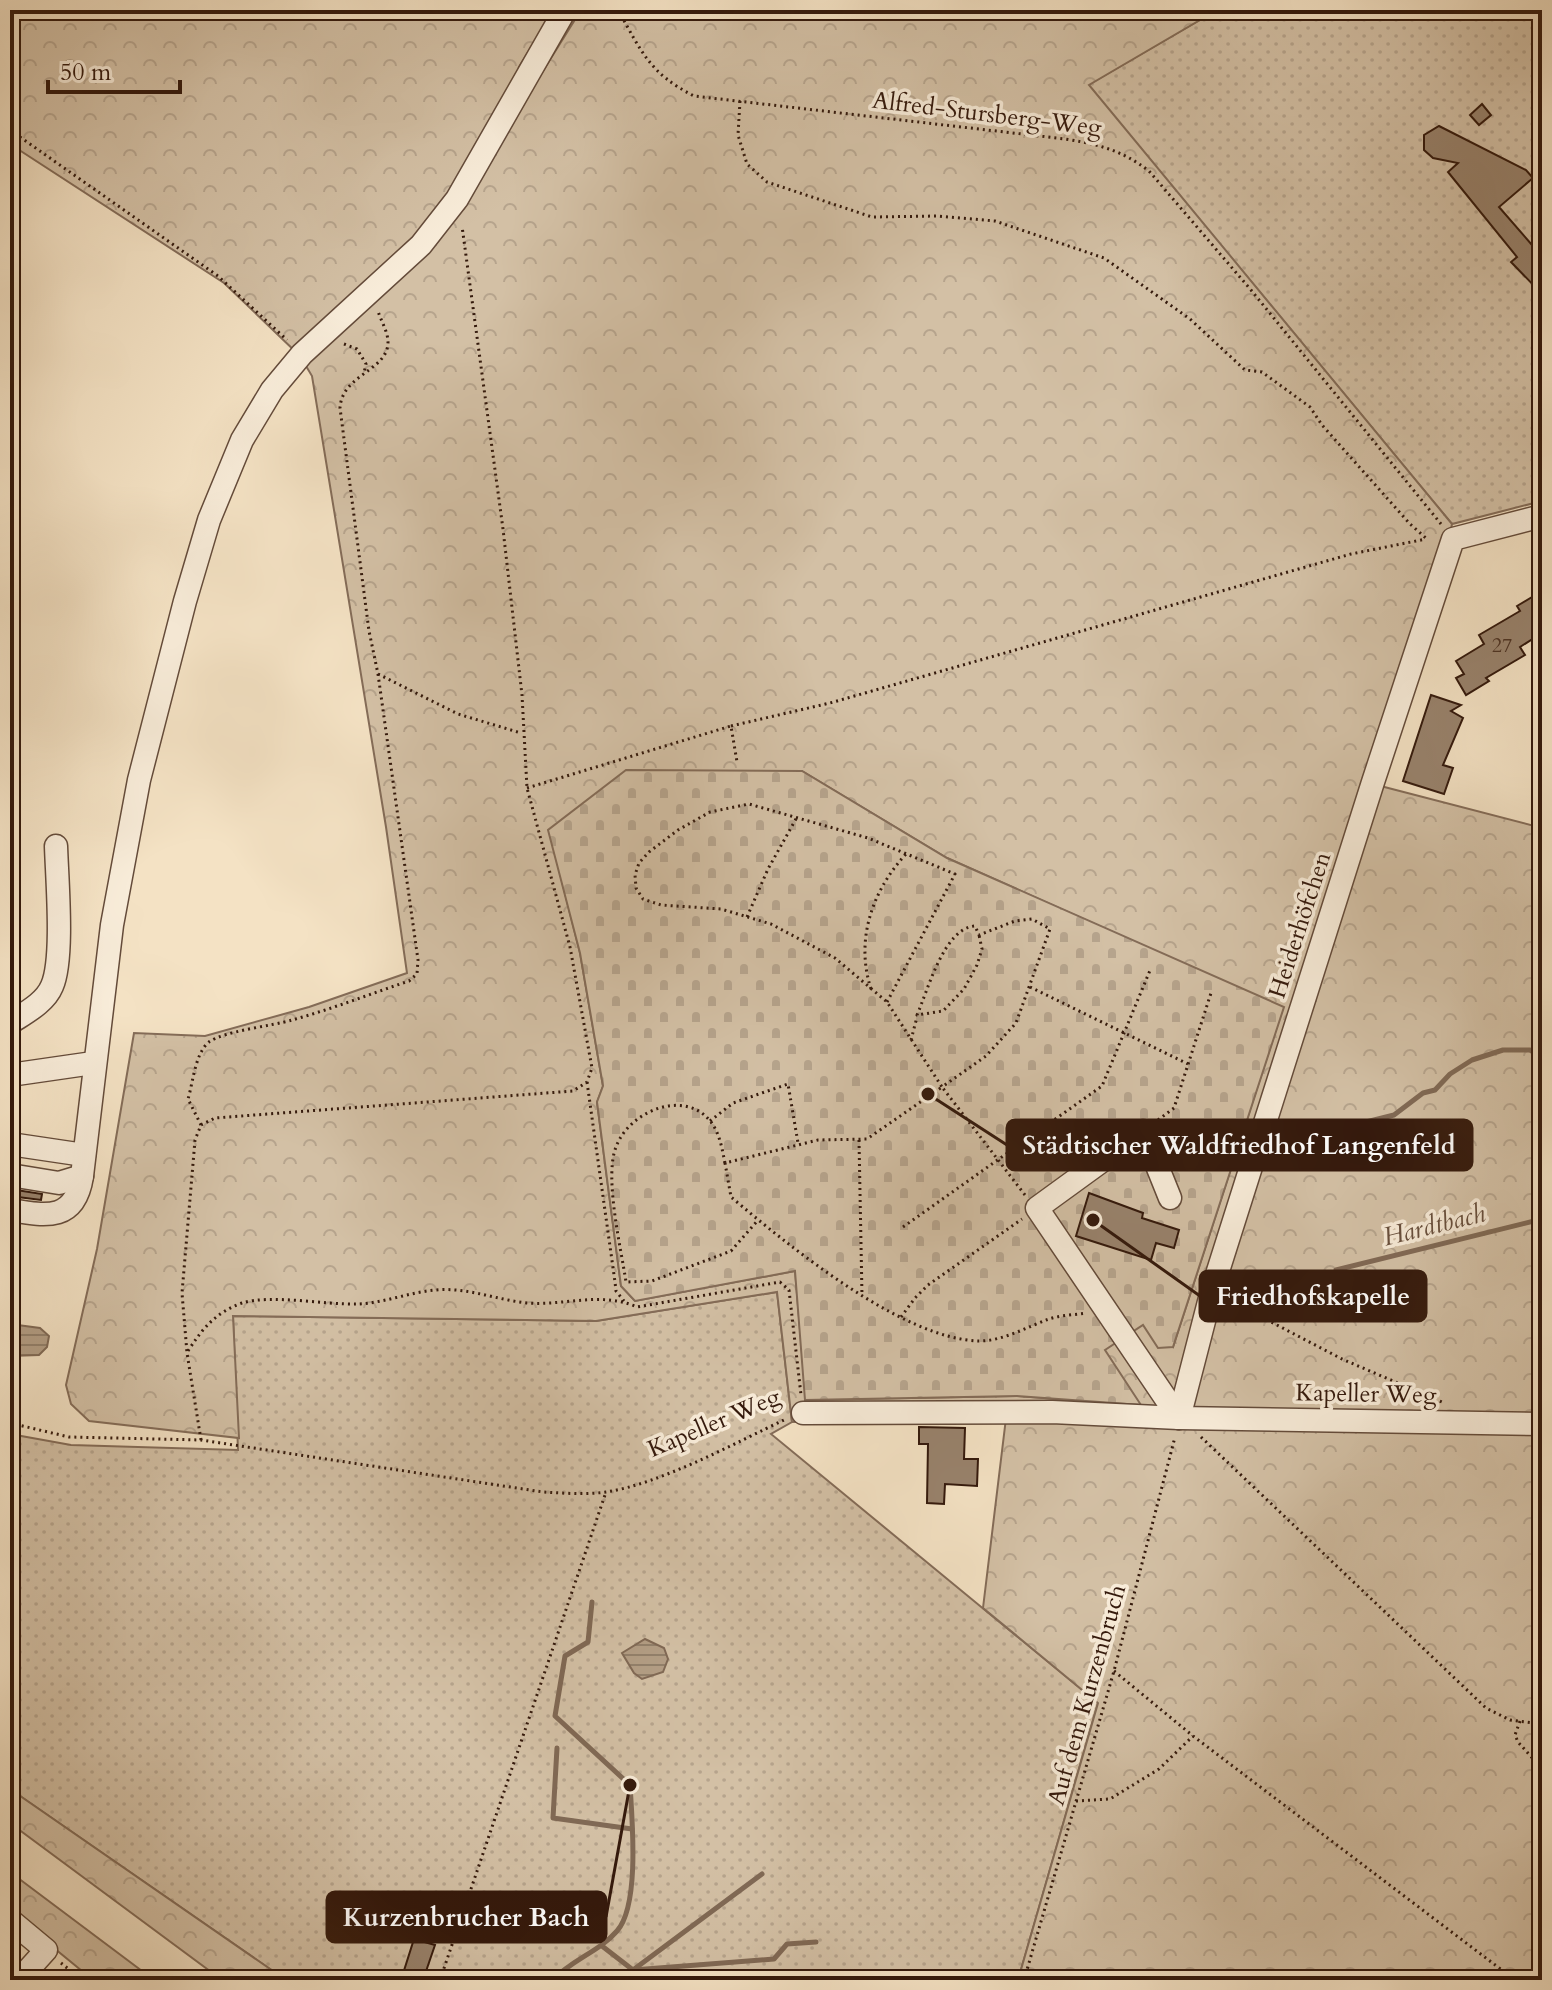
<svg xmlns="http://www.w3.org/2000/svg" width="1552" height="1990" font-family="Cardo,serif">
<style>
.grass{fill:url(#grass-dots);stroke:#846c58;stroke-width:2}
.forest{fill:url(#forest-crowns);stroke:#846c58;stroke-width:2;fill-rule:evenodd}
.cemetery{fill:url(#cemetery-stones);stroke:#846c58;stroke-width:2}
.water{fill:url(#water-rules);stroke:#806955;stroke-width:2}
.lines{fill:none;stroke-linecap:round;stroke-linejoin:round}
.stream{stroke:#806955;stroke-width:5}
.building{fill:#98826c;stroke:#34190c;stroke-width:2}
.minor-casing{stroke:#644b3a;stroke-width:25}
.path{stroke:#34190c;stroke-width:3;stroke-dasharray:2 4;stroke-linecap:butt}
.minor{stroke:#f8ecd9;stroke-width:22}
.labels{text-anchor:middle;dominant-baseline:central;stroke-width:7;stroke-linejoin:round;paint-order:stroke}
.number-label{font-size:20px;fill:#4d3324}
.street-label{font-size:24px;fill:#34190c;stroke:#f8ecd9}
.water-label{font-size:26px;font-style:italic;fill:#674e3c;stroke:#f8ecd9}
.leader{fill:none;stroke:#34190c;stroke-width:3}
.callout-dot{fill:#34190c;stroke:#f8ecd9;stroke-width:3}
.callout{fill:#34190c;stroke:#34190c;stroke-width:3}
.callout-label{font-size:26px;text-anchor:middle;font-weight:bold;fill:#fff}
</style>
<defs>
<pattern id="grass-dots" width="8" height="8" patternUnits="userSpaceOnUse" patternTransform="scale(2)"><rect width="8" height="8" fill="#d3c0a5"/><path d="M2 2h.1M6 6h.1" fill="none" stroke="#b6a48d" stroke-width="1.8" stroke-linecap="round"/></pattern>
<pattern id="forest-crowns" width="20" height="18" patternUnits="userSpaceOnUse" patternTransform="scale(2)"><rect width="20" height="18" fill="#d3c0a5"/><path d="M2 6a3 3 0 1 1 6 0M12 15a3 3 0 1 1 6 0" fill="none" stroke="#b6a48d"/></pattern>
<pattern id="cemetery-stones" width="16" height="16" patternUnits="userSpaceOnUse" patternTransform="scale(2)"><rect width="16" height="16" fill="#d3c0a5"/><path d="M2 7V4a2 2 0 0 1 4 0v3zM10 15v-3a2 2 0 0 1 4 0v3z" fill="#b6a48d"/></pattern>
<pattern id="water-rules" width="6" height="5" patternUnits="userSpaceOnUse" patternTransform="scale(2)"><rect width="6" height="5" fill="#b39e85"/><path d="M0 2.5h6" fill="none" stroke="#92806b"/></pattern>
</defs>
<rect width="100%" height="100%" fill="#f4e2c4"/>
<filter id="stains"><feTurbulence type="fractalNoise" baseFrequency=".0025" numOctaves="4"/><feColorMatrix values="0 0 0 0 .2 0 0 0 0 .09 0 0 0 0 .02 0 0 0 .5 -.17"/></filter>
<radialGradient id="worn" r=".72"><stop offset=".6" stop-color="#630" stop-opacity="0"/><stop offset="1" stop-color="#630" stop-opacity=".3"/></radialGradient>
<g class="grass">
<path d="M 1217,10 L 1542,10 L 1542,501 L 1452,524 L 1088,85 Z"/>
<path d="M 777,1292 L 792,1422 L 771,1434 L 1098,1703 L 1018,1980 L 286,1980 L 10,1789 L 10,1434 L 71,1445 L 238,1450 L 233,1316 L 596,1321 Z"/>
</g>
<g class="forest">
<path d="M 10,10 L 554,10 L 519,67 L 541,74 L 581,10 L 1217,10 L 1089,85 L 1452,524 L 1449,540 L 1369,783 L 1542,828 L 1542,1980 L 1018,1980 L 1098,1703 L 983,1608 L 1006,1418 L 792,1422 L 777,1292 L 596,1321 L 233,1316 L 239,1438 L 89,1421 L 71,1404 L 66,1385 L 97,1249 L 134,1033 L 205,1036 L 309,1007 L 407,973 L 386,827 L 312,376 L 300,356 L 224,283 L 10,144 ZM 802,771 L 947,858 L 1283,1008 L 1173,1347 L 1143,1324 L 1104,1350 L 1140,1405 L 1017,1396 L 806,1400 L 795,1271 L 635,1301 L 621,1286 L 597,1102 L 603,1086 L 580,953 L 549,830 Z"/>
<path d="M 10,1789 L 286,1980 L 222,1980 L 10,1823 Z"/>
<path d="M 10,1872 L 154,1980 L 93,1980 L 10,1912 Z"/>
</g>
<path class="cemetery" d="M 626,770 L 802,771 L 947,858 L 1284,1007 L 1173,1347 L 1158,1348 L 1143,1325 L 1105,1350 L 1141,1405 L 1017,1396 L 805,1400 L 795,1271 L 635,1301 L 621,1286 L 597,1102 L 603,1086 L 580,953 L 548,830 Z"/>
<g class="water">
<path d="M 10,1324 L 40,1328 L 49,1336 L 47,1347 L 39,1355 L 10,1356 Z"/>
<path d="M 645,1639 L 664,1648 L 668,1659 L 663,1672 L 642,1679 L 634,1673 L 622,1653 Z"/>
</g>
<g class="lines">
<g class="stream">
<path d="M 1318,1138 L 1348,1131 L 1362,1123 L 1394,1115 L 1423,1093 L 1435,1090 L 1450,1074 L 1472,1060 L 1503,1050 L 1530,1050 L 1542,1057"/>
<path d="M 1336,1270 L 1542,1219"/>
<path d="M 557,1748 L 553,1818 L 632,1829"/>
<path d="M 602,1946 L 633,1970 L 774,1959 L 787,1944 L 816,1942"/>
<path d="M 553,1980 C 571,1960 599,1952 617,1931 C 640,1905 632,1819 630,1785 L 555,1716 L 565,1656 L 588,1642 L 592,1602"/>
<path d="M 634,1980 L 633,1970 L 762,1874"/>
</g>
</g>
<g class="building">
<path d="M 1482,104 L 1491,115 L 1479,125 L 1470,115 Z"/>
<path d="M 1439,126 L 1526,170 L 1533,178 L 1499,207 L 1532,245 L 1542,237 L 1542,294 L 1511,262 L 1517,257 L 1448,172 L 1458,163 L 1433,158 L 1424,150 L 1424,135 Z"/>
<path d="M 1542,591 L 1542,633 L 1520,647 L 1525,655 L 1486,678 L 1489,681 L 1466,695 L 1456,678 L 1464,674 L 1456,661 L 1484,644 L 1479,635 L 1520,611 L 1517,606 Z"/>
<path d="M 1431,695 L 1461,705 L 1451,711 L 1463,718 L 1443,765 L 1453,768 L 1444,794 L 1403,781 Z"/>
<path d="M 10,1189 L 42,1194 L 41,1200 L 10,1196 Z"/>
<path d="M 1089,1193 L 1143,1213 L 1142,1218 L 1179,1230 L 1174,1248 L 1156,1243 L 1151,1260 L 1076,1236 Z"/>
<path d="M 919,1427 L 965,1428 L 964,1459 L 978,1459 L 977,1486 L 945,1484 L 944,1504 L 927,1503 L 928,1444 L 919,1444 Z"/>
<path d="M 414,1939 L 435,1945 L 423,1980 L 401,1980 Z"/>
</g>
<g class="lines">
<defs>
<g id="minor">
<path d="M 10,1023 C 25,1013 45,1003 52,986 C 64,959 57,879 56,846"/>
<path d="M 10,1075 L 93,1063"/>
<path d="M 10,1144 L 84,1155"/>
<path d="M 10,1175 L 59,1183 L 82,1176 L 112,925 L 139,780 L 185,601 L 209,520 L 242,440 L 272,390 L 302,354 L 421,245 L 457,199 L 565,10"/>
<path d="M 1170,1198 L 1143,1131 L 1037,1208 L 1179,1418"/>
<path d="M 10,1210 C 46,1216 75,1222 82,1176"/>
<path d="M 803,1413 L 1052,1412 L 1179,1418 L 1542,1424"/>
<path d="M 1179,1418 L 1212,1290 L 1373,782 L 1453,539 L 1542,516"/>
<path d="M 10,1920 L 46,1950 L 19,1980"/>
</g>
</defs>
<use href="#minor" class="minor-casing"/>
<g class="path">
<path d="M 618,10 C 642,52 649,73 694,96 L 1065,139 C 1097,144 1122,150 1149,171 L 1251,290 L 1441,524"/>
<path d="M 740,101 L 738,135 L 747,164 L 767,182 L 872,217 L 937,216 L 995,221 L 1104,258 L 1190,319 L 1245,370 L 1262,372 L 1310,407 L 1322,425 L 1410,524 L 1427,539"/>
<path d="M 10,130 L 218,276 L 287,340"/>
<path d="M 344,344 L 357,349 L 366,364 L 364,373"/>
<path d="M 378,674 L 458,714 L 521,733"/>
<path d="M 731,726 L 830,703 L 1351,554 L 1426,539"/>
<path d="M 527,788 L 731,726 L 737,762"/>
<path d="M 747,917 L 768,869 L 797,817"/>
<path d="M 1030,987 L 1188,1064"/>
<path d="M 871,989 C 855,940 872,891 906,854"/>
<path d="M 887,1002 L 955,874 L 868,838 L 749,804 L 710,812 L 678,830 L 649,852 L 639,863 L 635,875 L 636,888 L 643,899 L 661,905 L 721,909 L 771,924 L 835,958 L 887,1002 L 942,1087 L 986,1056 L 1016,1023 L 1050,929 L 1032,919 L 1015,921 L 979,935 L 975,926 C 944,928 928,990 917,1015 L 943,1011 L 964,989 L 977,965 L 982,949 L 979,935"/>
<path d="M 911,1040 L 917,1017"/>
<path d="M 587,1082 L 615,1282 L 616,1291 L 624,1301"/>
<path d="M 1158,1120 L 1174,1108 L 1211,993"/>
<path d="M 710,1121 L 733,1103 L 788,1084 L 798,1143"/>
<path d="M 201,1125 L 188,1099 C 193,1083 195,1053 209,1042 C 224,1031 272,1026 292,1020 C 332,1009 370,994 409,981 L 417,974 L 418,960 L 378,674 L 369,631 L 340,408 C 342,374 388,371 388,342 C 388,332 381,321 378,311"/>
<path d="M 859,1140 L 862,1296"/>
<path d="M 725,1163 C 722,1149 720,1134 711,1122 C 685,1088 629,1111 616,1147 C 604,1177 621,1248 626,1282 L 652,1281 L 731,1251 L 758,1220"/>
<path d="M 1025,1195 L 942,1087 L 867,1139 L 818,1140 L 725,1163 L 731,1197 C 789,1246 902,1339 979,1341 C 1003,1341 1027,1327 1049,1319 C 1061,1315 1074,1315 1086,1313"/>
<path d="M 903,1227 L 1102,1086 L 1151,968"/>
<path d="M 1229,1300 L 1342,1359 L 1442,1402"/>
<path d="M 901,1317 L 915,1298 L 928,1285 L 1022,1219"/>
<path d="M 188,1351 C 202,1329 216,1312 242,1303 C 271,1294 325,1305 358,1304 C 384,1303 410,1292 436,1290 C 467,1287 497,1300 527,1303 C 564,1306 601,1291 637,1307 L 780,1282 L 789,1290 L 801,1395"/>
<path d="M 10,1423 L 69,1437 L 201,1440 L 543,1492 C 563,1493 585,1495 606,1492 C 660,1484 735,1443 786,1419"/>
<path d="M 1201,1437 L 1486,1708 L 1510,1720 L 1542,1724"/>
<path d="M 201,1440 L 187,1353 L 182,1293 L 195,1140 L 201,1125 L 215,1118 L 573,1091 L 587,1082 L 592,1068 L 570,947 L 527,788 L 522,695 L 503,529 L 462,226"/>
<path d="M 1114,1671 L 1193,1736 L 1515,1980"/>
<path d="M 1520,1721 L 1515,1735 L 1518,1742 L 1542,1769"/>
<path d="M 1076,1801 L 1110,1799 L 1159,1769 L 1193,1736"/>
<path d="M 61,1963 L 82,1980"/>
<path d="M 440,1980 L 606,1492"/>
<path d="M 1024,1980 L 1114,1671 L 1175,1437"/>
</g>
<use href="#minor" class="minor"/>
</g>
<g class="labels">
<g class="number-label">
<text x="1502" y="645">27</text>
</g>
<g class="street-label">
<text transform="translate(987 114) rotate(7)">Alfred-Stursberg-Weg</text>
<text transform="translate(1300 925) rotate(-72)">Heiderhöfchen</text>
<text transform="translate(1366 1394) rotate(1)">Kapeller Weg</text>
<text transform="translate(714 1423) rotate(-23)">Kapeller Weg</text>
<text transform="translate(1087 1695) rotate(-74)">Auf dem Kurzenbruch</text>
</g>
<g class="water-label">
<text transform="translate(1434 1225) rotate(-14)">Hardtbach</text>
</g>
</g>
<path class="leader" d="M928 1094L1007 1145M1093 1220L1200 1296M630 1785L606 1917"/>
<g class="callout-dot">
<circle cx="928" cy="1094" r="8"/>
<circle cx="1093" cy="1220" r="8"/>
<circle cx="630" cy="1785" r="8"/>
</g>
<g class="callout">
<rect x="1007" y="1120" width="465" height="50" rx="8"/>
<rect x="1200" y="1271" width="226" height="50" rx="8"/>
<rect x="327" y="1892" width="279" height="50" rx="8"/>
</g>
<g class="callout-label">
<text x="1239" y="1154">Städtischer Waldfriedhof Langenfeld</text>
<text x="1313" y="1305">Friedhofskapelle</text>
<text x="466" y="1926">Kurzenbrucher Bach</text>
</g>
<rect width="1552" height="1990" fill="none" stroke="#f4e2c4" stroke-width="40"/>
<rect x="12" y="12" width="1528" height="1966" fill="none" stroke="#34190c" stroke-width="4"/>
<rect x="20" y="20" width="1512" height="1950" fill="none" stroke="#34190c" stroke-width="2"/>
<path d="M48 80v12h132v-12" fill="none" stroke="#34190c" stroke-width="4"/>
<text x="60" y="80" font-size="24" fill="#34190c" stroke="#f8ecd9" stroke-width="6" paint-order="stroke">50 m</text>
<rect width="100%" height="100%" filter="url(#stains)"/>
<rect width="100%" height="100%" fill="url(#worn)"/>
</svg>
